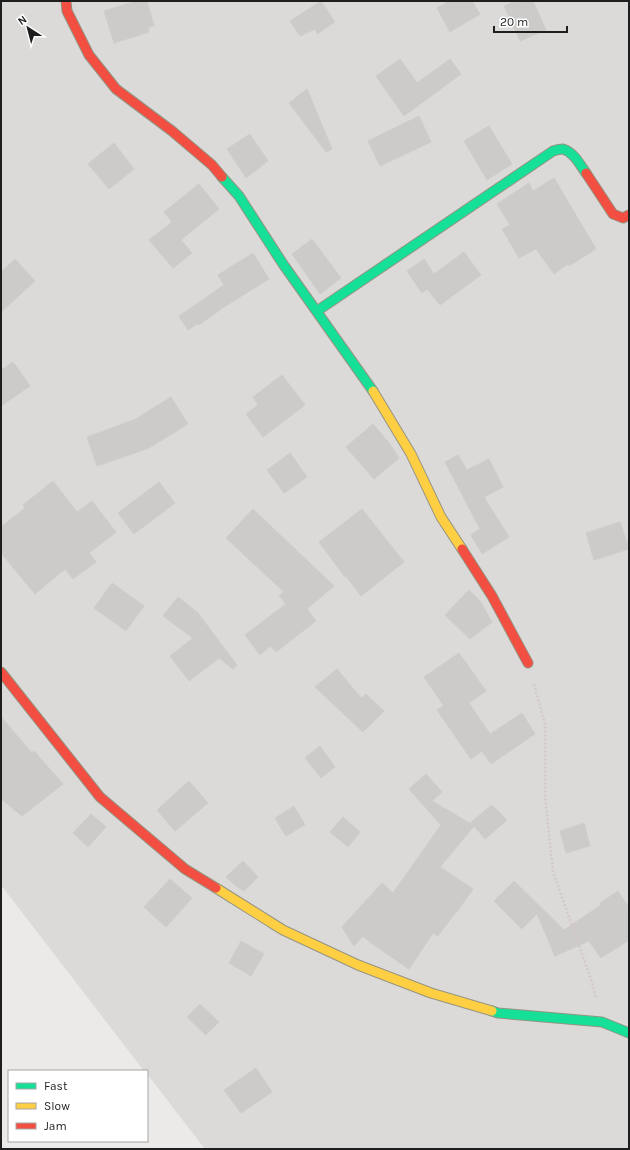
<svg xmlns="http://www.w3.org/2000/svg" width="630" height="1150" font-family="Karla,sans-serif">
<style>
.residential{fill:#dbdad9}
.building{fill:#cdcbc9;stroke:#cfccc9}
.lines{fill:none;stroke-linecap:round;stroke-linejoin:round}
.fast-casing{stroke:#959481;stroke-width:11}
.slow-casing{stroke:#959481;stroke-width:11}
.jam-casing{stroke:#959481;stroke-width:11}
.path{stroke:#d5c9c7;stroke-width:2.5;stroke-dasharray:2 2;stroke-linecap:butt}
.fast{stroke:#16e098;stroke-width:9}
.slow{stroke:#ffcf43;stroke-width:9}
.jam{stroke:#f24e42;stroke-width:9}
</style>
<rect width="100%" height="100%" fill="#eceae8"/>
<path class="residential" d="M 1,1 L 629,1 L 629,1149 L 205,1149 L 147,1074 L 147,1071 L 144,1071 L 1,885 Z"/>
<g class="building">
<path d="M 137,1 L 147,1 L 154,26 L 148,27 L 149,32 L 114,43 L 104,11 Z"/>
<path d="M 321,1 L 335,22 L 317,34 L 315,29 L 300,36 L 290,21 Z"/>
<path d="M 449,1 L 472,1 L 480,14 L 450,32 L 437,8 Z"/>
<path d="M 516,1 L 533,1 L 546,30 L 520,41 L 504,6 Z"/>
<path d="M 400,59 L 417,83 L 450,59 L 461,74 L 404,116 L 376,76 Z"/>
<path d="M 307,89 L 332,149 L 326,152 L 289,103 Z"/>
<path d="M 419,116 L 431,142 L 380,166 L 368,141 Z"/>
<path d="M 489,126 L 512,164 L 487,180 L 464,141 Z"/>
<path d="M 250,134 L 268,161 L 246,178 L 227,149 Z"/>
<path d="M 114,143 L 134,169 L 109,189 L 88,164 Z"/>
<path d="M 554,178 L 596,249 L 569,266 L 568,264 L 554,274 L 536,249 L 519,258 L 502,229 L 510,225 L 497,204 L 529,183 L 533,191 Z"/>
<path d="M 199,184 L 219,209 L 182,239 L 181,240 L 192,253 L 173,268 L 149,240 L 172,222 L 164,212 Z"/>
<path d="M 312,239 L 341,278 L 320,294 L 292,254 Z"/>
<path d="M 464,252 L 481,275 L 440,305 L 427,289 L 422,293 L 407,271 L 424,259 L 434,274 Z"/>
<path d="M 253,253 L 269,279 L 224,307 L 199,325 L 197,324 L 188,330 L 179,316 L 224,285 L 218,275 Z"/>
<path d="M 15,259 L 35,281 L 1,312 L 1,272 Z"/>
<path d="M 13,362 L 30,386 L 1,406 L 1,370 Z"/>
<path d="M 282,375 L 305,405 L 263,437 L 246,414 L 258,405 L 253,397 Z"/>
<path d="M 171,397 L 188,424 L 149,448 L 97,466 L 87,437 L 134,420 Z"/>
<path d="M 373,424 L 390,444 L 399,458 L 374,479 L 346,447 Z"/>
<path d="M 290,453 L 307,477 L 284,493 L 267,470 Z"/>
<path d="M 458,455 L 467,470 L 489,459 L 503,487 L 484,497 L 509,537 L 482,554 L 471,535 L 480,529 L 445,462 Z"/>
<path d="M 53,481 L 77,512 L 92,501 L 116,532 L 89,553 L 96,562 L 73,579 L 65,569 L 35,594 L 1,553 L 1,527 L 25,508 L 23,505 Z"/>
<path d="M 159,482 L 175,503 L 134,534 L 118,513 Z"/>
<path d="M 253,509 L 334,586 L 307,609 L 316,621 L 276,652 L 270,646 L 260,655 L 245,635 L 286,604 L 279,595 L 284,592 L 226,538 Z"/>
<path d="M 362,509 L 404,562 L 361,596 L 346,576 L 345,577 L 319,542 Z"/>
<path d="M 620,522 L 629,549 L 594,560 L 586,533 Z"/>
<path d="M 112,583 L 144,606 L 126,631 L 94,608 Z"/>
<path d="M 469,590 L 480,601 L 492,622 L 470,639 L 445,615 Z"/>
<path d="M 178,597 L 198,613 L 237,665 L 233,669 L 219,658 L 189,681 L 170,656 L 193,638 L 163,616 Z"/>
<path d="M 459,653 L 486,691 L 469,703 L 490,734 L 522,713 L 535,734 L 491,764 L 482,751 L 471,759 L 437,710 L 444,706 L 424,677 Z"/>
<path d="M 337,669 L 361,698 L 366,694 L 384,711 L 363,732 L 315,687 Z"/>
<path d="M 1,717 L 32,753 L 34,751 L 63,784 L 22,816 L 1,799 Z"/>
<path d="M 320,746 L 335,767 L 321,778 L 305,758 Z"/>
<path d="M 426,774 L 442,792 L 432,801 L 473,825 L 471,822 L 492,805 L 507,820 L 485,839 L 474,826 L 440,867 L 473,889 L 456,913 L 455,913 L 438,936 L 433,933 L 409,969 L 371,943 L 363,936 L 354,946 L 342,927 L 382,883 L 393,893 L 441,825 L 409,789 Z"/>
<path d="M 189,781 L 208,803 L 175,831 L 157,810 Z"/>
<path d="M 294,806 L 305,825 L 286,836 L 275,818 Z"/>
<path d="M 91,814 L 106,827 L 88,847 L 73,833 Z"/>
<path d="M 343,817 L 360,832 L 348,847 L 330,832 Z"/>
<path d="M 584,823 L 590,846 L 566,853 L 560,831 Z"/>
<path d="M 243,861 L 258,877 L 244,891 L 235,885 L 226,877 Z"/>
<path d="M 170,879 L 192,898 L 166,927 L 144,907 Z"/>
<path d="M 514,881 L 564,930 L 601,905 L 600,903 L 618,891 L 629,908 L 629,940 L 601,958 L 589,941 L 555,956 L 537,914 L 522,929 L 494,901 Z"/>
<path d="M 241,941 L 264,954 L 251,976 L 229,963 Z"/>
<path d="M 200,1004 L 219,1022 L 206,1035 L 187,1017 Z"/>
<path d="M 256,1068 L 272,1092 L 241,1113 L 224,1090 Z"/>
</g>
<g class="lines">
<defs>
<g id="fast">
<path d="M 222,177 L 239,196 L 283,264 L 373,391"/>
<path d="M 317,311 L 553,151 C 556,150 560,149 563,149 C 574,152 580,165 586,173"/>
<path d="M 492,1011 L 498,1013 L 602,1022 L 629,1033"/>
</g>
<g id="slow">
<path d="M 373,391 L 411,454 L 441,517 L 462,549"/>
<path d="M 216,888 L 283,930 L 358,965 L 431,993 L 492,1011"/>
</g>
<g id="jam">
<path d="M 66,1 L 67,11 L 89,55 L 116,89 L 172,131 L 212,165 L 222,177"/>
<path d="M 586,173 L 613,214 L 623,218 L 629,215"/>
<path d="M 462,549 L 492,596 L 528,663"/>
<path d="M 1,672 L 100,797 L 185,869 L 216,888"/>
</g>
</defs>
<use href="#fast" class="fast-casing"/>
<use href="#slow" class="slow-casing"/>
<use href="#jam" class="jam-casing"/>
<path class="path" d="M 534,684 L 545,724 L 545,796 L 553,872 L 591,979 L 596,998"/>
<use href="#fast" class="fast"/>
<use href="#slow" class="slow"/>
<use href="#jam" class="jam"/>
</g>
<rect width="630" height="1150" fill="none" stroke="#1e1e1e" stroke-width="4"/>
<rect x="8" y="1070" width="140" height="72" fill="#ffffff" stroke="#a5a5a5"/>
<rect x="16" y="1083" width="20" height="6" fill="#16e098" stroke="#a5a5a5"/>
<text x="44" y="1090" font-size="12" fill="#1e1e1e">Fast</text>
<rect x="16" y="1103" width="20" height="6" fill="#ffcf43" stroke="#a5a5a5"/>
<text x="44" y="1110" font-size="12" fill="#1e1e1e">Slow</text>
<rect x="16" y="1123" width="20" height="6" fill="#f24e42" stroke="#a5a5a5"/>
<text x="44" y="1130" font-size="12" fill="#1e1e1e">Jam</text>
<g transform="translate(28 28) rotate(324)" stroke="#ffffff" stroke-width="3" paint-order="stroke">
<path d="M0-3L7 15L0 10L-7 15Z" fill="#1e1e1e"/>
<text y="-6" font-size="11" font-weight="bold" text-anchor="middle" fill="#1e1e1e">N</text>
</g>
<path d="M494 26v6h73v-6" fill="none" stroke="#1e1e1e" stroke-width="2"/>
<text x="500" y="26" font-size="12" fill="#1e1e1e" stroke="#ffffff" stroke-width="3" paint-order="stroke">20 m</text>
</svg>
